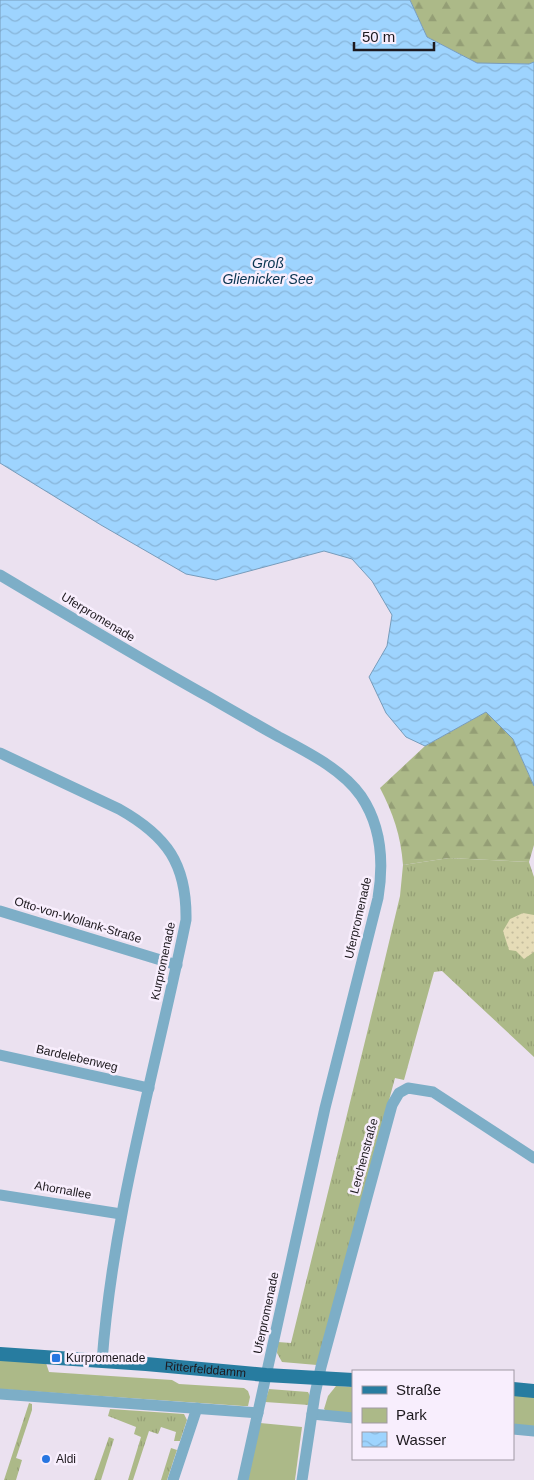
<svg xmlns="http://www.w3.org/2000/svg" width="534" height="1480" font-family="Helvetica,sans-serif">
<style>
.grass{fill:url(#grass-tufts)}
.forest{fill:url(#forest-firs)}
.sand{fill:url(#sand-dots)}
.green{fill:#acb988}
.water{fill:url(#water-waves);stroke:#779cbb}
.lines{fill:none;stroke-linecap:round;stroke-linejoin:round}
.minor{stroke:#7daec7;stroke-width:11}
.major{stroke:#277ca0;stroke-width:14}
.poi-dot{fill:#2776e1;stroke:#f8eefd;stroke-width:2}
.labels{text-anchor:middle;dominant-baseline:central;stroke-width:5;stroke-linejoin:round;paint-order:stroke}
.street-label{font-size:12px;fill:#1d191e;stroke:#f8eefd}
.poi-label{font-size:12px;fill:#1d191e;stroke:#f8eefd;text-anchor:start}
.water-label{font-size:14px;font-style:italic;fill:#093450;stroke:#f8eefd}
</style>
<defs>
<pattern id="grass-tufts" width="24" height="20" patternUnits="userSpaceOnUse" patternTransform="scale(1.25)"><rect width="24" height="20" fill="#acb988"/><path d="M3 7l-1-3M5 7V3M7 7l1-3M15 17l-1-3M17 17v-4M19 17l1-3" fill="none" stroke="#949e75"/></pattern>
<pattern id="forest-firs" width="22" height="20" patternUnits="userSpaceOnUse" patternTransform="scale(1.25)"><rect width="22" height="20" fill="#acb988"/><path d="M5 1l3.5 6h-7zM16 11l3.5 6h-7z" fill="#949e75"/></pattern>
<pattern id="sand-dots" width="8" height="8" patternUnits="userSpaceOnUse" patternTransform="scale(1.25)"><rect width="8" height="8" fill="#e5dcb7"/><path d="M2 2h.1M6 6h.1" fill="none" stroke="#c4bc9d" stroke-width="1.8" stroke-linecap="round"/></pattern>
<pattern id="water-waves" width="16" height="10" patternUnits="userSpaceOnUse" patternTransform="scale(1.25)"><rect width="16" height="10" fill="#9ed4fe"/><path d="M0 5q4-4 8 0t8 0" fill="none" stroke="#88b5d9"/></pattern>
</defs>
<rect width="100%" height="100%" fill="#ebe1f0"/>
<g class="grass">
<path d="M 449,858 L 529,862 L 534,877 L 534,1057 L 442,971 L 434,972 L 404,1080 L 395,1078 L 318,1364 L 317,1365 L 282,1362 L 277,1353 L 278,1342 L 291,1343 L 380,980 L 400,896 L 403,865 Z"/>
<path d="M 269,1389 L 308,1392 L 310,1396 L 309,1405 L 265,1402 Z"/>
<path d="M 29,1403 L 32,1404 L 32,1410 L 16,1458 L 22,1460 L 16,1480 L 4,1480 Z"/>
<path d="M 110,1409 L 184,1414 L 187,1420 L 180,1441 L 174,1441 L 176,1432 L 161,1427 L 158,1434 L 149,1431 L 133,1480 L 128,1480 L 141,1437 L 134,1434 L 136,1427 L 108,1416 Z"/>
<path d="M 109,1437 L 114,1439 L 101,1480 L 94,1480 Z"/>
<path d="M 171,1448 L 177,1450 L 167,1480 L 161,1480 Z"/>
</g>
<g class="forest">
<path d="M 410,0 L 534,0 L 534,62 L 529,64 L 477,63 L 427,37 Z"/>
<path d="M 486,712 L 513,739 L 534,786 L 534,845 L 529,862 L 449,858 L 403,865 C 401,836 393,813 380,788 L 425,746 Z"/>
</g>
<path class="sand" d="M 523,913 L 534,915 L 534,952 L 524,959 L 516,951 L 509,950 L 503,931 L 510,919 Z"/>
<g class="green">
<path d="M 0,1360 L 46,1363 L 49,1372 L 172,1380 L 179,1384 L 244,1388 L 248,1391 L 250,1397 L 248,1406 L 243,1406 L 0,1389 Z"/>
<path d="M 336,1386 L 353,1387 L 353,1414 L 326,1411 L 324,1409 L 328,1396 Z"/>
<path d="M 513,1395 L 534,1396 L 534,1426 L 513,1425 Z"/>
<path d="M 260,1423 L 302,1427 L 295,1480 L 248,1480 Z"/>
</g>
<path class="water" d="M 0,0 L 410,0 L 427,37 L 477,63 L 529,64 L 534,62 L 534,786 L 513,739 L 486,712 L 425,746 L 406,737 L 386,713 L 369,677 L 387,646 L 392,615 L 372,581 L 352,559 L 324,551 L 216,580 L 186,574 L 101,525 L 0,463 Z"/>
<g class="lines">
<g class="minor">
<path d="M 0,575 C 69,616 139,658 209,697 C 233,711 256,724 279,737 C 307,752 342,769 361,796 C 382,827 384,862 378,898 L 325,1108 L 243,1480"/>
<path d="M 0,753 L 119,809 C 167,836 187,864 186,920 C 156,1068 113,1211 102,1362"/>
<path d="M 0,911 L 177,965"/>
<path d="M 0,1055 L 149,1088"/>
<path d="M 0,1195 L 121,1214"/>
<path d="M 0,1394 L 258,1413"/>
<path d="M 312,1414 L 353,1418"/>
<path d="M 513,1429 L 534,1431"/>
<path d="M 173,1480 L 197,1408"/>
<path d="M 302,1480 L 315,1394 L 321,1367 L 392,1105 L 399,1093 L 408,1088 L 433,1092 L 534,1158"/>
</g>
<g class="major">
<path id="s1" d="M 0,1354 L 146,1364 L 266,1375 L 353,1380"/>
<path d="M 513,1389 L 534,1391"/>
</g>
</g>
<g class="poi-dot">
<rect x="51" y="1353" width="10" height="10" rx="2.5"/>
<circle cx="46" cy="1459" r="5"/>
</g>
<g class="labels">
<g class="street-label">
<text transform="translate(98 617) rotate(31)">Uferpromenade</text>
<text transform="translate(358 918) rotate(-77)">Uferpromenade</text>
<text transform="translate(78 920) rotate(17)">Otto-von-Wollank-Straße</text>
<text transform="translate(163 961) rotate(-78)">Kurpromenade</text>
<text transform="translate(77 1058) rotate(13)">Bardelebenweg</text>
<text transform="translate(364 1156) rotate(-75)">Lerchenstraße</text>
<text transform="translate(63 1190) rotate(10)">Ahornallee</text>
<text transform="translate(266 1313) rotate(-78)">Uferpromenade</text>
<text stroke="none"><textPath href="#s1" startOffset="206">Ritterfelddamm</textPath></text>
</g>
<g class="poi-label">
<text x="66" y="1358">Kurpromenade</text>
<text x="56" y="1459">Aldi</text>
</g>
<g class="water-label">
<text x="268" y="263">Groß<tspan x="268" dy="16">Glienicker See</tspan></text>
</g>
</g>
<rect x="352" y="1370" width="162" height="90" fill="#f8eefd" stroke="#a099a4"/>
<rect x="362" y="1386" width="25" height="8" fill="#277ca0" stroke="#a099a4"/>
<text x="396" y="1395" font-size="15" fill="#1d191e">Straße</text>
<rect x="362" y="1408" width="25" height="15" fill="#acb988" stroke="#a099a4"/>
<text x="396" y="1420" font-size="15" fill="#1d191e">Park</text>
<rect x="362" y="1432" width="25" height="15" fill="url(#water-waves)" stroke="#a099a4"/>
<text x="396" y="1445" font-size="15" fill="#1d191e">Wasser</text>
<path d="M354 42v8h80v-8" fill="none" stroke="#1d191e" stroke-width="2.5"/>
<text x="362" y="42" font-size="15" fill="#1d191e" stroke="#f8eefd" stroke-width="4" paint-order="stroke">50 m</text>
</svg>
